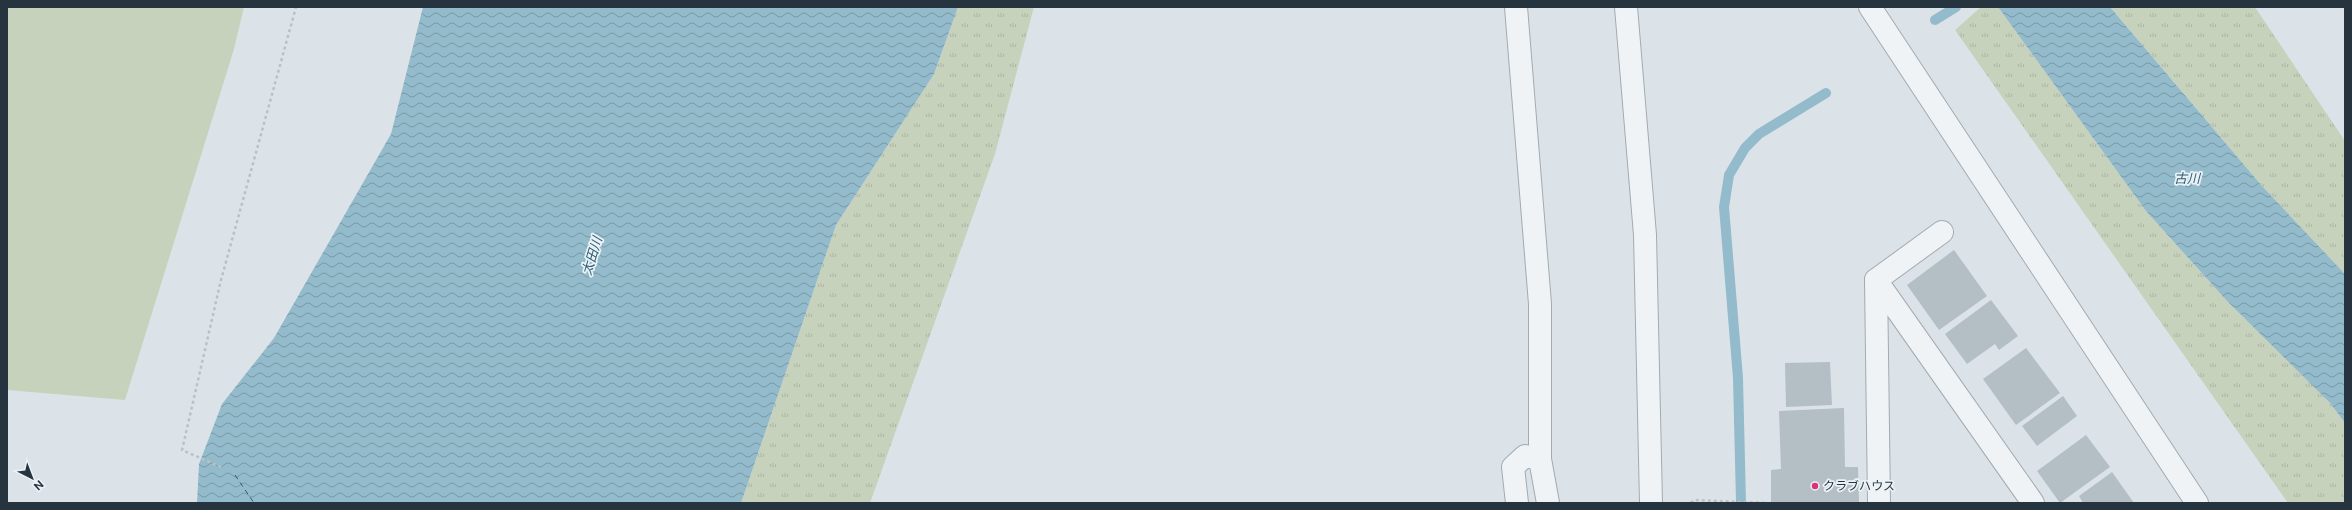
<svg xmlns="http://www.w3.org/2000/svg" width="2352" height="510" font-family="'Public Sans','Noto Sans JP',sans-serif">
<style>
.grass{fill:url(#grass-tufts)}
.garden{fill:#c7d2bc}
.water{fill:url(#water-waves)}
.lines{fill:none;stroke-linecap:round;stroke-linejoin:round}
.stream{stroke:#93bbcb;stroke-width:10}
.ferry{stroke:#2b5d76;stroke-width:1;stroke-dasharray:5 4;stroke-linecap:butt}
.building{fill:#b3bec5}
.minor-casing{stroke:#a1abb2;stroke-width:24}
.path{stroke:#bac1c6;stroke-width:2.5;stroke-dasharray:3 3;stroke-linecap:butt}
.minor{stroke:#eff3f6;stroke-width:22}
.poi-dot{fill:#d93571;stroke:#ebf2f5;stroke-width:1.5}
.labels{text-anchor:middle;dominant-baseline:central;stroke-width:3.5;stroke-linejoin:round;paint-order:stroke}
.poi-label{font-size:12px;fill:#25343f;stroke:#ebf2f5;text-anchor:start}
.water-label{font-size:13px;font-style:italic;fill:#2b5d76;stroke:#ebf2f5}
</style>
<defs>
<pattern id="grass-tufts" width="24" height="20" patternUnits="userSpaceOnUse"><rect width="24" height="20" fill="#c7d2bc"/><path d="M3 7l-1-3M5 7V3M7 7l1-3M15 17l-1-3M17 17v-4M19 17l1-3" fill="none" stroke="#abb5a3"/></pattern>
<pattern id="water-waves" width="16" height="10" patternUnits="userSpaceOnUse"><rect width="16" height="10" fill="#93bbcb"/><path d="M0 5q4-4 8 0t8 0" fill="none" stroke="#7899a6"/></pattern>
</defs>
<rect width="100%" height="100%" fill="#dce3e8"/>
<g class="grass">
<path d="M 958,7 L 1034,7 L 995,154 L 870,503 L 741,503 L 836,225 L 934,74 Z"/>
<path d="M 1981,7 L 1998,7 L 2146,211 L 2227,301 L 2330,403 L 2345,423 L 2345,503 L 2288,503 L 1955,30 Z"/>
<path d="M 2110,7 L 2255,7 L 2345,141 L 2345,274 L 2262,186 Z"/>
</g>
<path class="garden" d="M 7,7 L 244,7 L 234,49 L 125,400 L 7,390 Z"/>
<g class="water">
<path d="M 423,7 L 958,7 L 934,74 L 836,225 L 741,503 L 197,503 L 199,464 L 222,404 L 274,338 L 391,134 Z"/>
<path d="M 1998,7 L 2110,7 L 2262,186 L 2345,274 L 2345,423 L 2330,403 L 2227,301 L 2146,211 Z"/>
</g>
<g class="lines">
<g class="stream">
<path d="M 1935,20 L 1956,7"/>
<path d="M 1741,503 L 1738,378 L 1724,207 L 1729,175 L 1745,148 L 1759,134 L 1826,93"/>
</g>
<path class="ferry" d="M 235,475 L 254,503"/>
</g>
<g class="building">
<path d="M 1954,250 L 1987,296 L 1939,330 L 1907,285 Z"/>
<path d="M 1991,300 L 2018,336 L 1999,350 L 1995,344 L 1967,364 L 1945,334 Z"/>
<path d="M 2026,348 L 2060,393 L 2016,425 L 1983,379 Z"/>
<path d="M 1830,362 L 1832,405 L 1786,407 L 1785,363 Z"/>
<path d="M 2063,396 L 2077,416 L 2037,446 L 2022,426 Z"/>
<path d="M 1844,408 L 1845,467 L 1858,467 L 1859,503 L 1771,503 L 1771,470 L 1781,469 L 1779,411 Z"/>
<path d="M 2086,435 L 2110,467 L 2060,503 L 2037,471 Z"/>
<path d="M 2112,472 L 2134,503 L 2083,503 L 2079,496 Z"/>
</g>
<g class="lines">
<defs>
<g id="minor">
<path d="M 1516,7 L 1540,304 L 1540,459 L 1548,503"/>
<path d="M 1626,7 L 1645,235 L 1651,503"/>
<path d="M 1870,7 L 2197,503"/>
<path d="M 1876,280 L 2033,503"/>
<path d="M 1517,503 L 1513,467 L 1525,456 L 1540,459"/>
<path d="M 1879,503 L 1876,280 L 1942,232"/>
</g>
</defs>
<use href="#minor" class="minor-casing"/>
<g class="path">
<path d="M 221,467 L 182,450 L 221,280 L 296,7"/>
<path d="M 1691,503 L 1694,500 L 1768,503"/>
</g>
<use href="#minor" class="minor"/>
</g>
<circle class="poi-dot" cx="1815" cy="486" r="4"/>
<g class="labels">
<g class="poi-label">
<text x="1823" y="486">クラブハウス</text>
</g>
<g class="water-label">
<text x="2187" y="178">古川</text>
<text transform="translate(592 256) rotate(-73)">太田川</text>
</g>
</g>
<rect width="2352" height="510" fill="none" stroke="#25343f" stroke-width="16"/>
<g transform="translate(32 478) rotate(138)" stroke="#ebf2f5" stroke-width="3" paint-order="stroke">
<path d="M0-3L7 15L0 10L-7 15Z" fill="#25343f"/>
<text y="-6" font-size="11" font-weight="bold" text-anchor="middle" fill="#25343f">N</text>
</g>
</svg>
